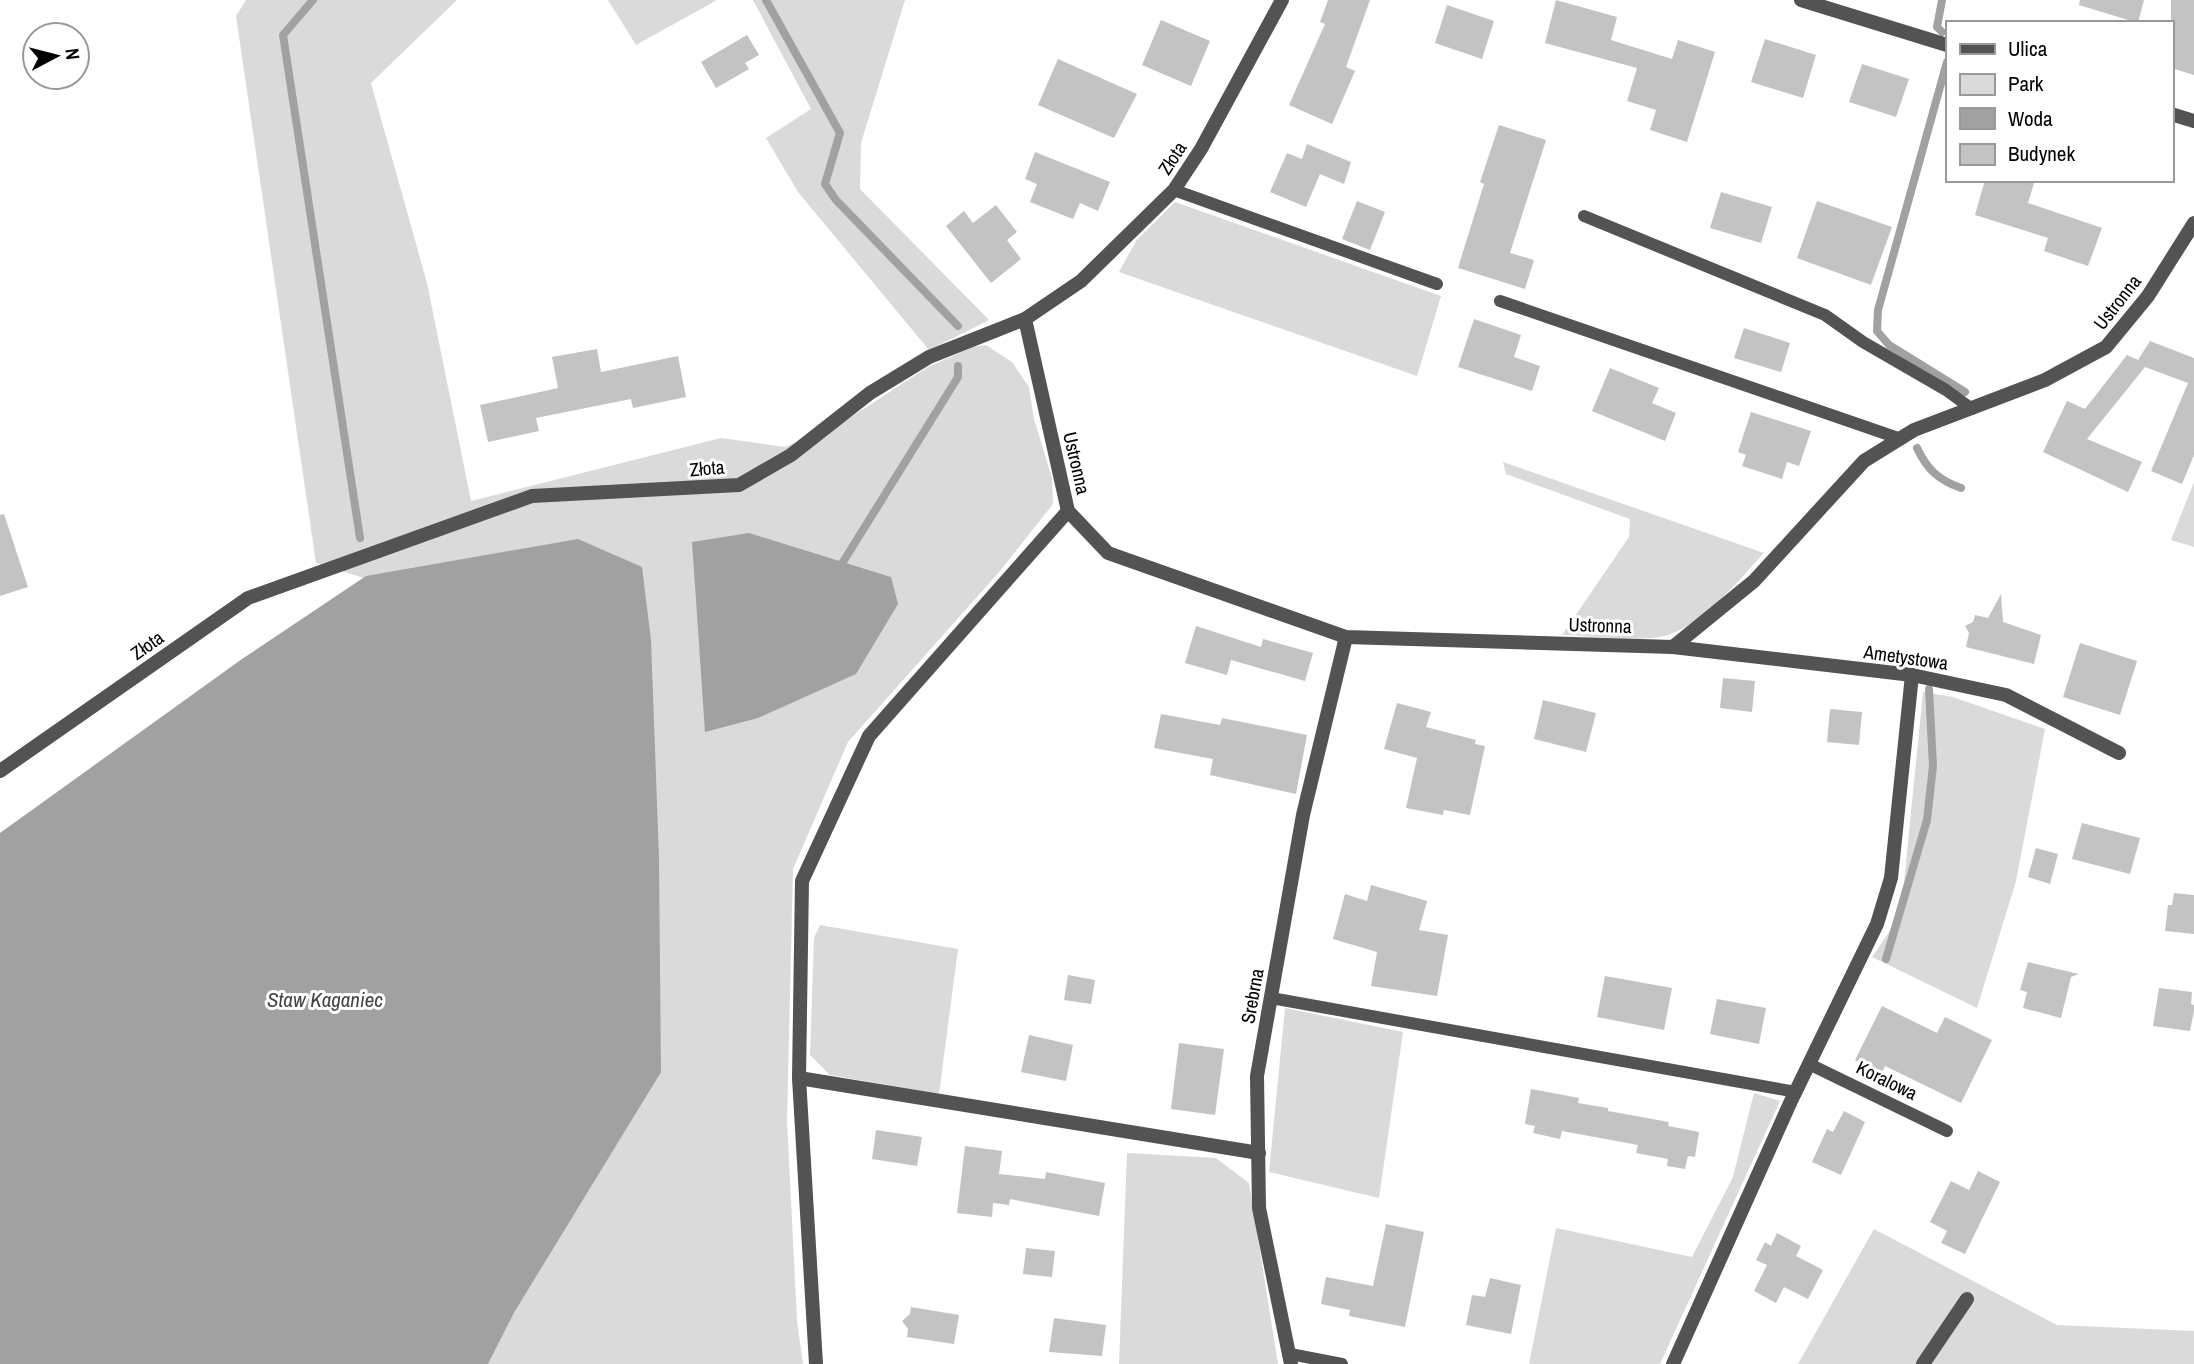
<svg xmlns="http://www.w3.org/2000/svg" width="2194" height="1364" font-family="'Archivo Narrow',sans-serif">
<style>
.green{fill:#dadada}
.water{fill:#a1a1a1}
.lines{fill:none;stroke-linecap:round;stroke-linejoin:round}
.stream{stroke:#a1a1a1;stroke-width:8}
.building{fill:#c3c3c3}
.service{stroke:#535353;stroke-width:12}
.minor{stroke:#535353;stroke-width:14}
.labels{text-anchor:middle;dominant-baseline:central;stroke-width:6;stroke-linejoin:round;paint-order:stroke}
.street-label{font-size:19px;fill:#000;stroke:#fff}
.water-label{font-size:21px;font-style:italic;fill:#424242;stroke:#fff}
</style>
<rect width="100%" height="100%" fill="#fff"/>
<g class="green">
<path d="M 246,0 L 457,0 L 371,83 L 427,283 L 471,501 L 721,438 L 785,447 L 845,421 L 928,367 L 973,347 L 986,345 L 1012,362 L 1029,387 L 1034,419 L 1052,478 L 1053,504 L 1000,571 L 848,742 L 793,869 L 787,1121 L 797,1321 L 803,1364 L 488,1364 L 515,1311 L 367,579 L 316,563 L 236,16 Z"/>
<path d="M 608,0 L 717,0 L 636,45 Z"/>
<path d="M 753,0 L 905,0 L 861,143 L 860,189 L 989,320 L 929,350 L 798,192 L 766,138 L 811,109 Z"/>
<path d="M 1175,202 L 1441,296 L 1417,376 L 1119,272 L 1136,241 Z"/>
<path d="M 1503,462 L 1764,553 C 1738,581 1699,630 1660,637 C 1634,641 1590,636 1562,635 L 1629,537 L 1630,519 L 1506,474 Z"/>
<path d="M 2194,482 L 2194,547 L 2171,540 Z"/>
<path d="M 1923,692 L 1953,697 L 2045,729 L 2016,881 L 1977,1008 L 1872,957 L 1891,929 L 1904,882 Z"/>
<path d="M 820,925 L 958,949 L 939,1094 L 830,1075 L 810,1055 L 814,938 Z"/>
<path d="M 1285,1008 L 1403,1032 L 1379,1198 L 1269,1172 Z"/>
<path d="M 1754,1093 L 1780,1101 L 1660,1364 L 1529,1364 L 1556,1228 L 1692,1257 L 1733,1177 Z"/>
<path d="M 1127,1153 L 1216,1158 L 1249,1183 L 1278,1364 L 1119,1364 Z"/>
<path d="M 1874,1229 L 2057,1325 L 2194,1331 L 2194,1364 L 1798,1364 Z"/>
</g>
<g class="water">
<path d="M 749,533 L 891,577 L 898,604 L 856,674 L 758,718 L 705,732 L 692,542 Z"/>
<path d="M 578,539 L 642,567 L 651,640 L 659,858 L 661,1072 L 515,1311 L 488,1364 L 0,1364 L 0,833 L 242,659 L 366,576 Z"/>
</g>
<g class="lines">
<g class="stream">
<path d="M 313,0 L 283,35 L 360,538"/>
<path d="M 766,0 L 840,133 L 825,184 L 836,200 L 958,326"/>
<path d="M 1942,32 L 1937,27 L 1942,0"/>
<path d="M 1947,62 L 1878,310 L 1877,331 L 1889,345 L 1965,392"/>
<path d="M 1917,448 C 1927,469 1938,480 1961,488"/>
<path d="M 843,562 L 958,377 L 958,366"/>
<path d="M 1886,959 L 1927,820 L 1933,766 L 1929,689"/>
</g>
</g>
<g class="building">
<path d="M 1328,0 L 1370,0 L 1346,67 L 1355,71 L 1332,124 L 1289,105 L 1325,24 L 1320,22 Z"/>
<path d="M 1556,0 L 1617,17 L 1611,40 L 1672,59 L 1678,40 L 1715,52 L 1687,142 L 1650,130 L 1656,110 L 1627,101 L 1637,68 L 1545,43 Z"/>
<path d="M 2080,0 L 2144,0 L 2138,23 L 2079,5 Z"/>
<path d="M 2171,0 L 2194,0 L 2194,75 L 2171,68 Z"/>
<path d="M 1447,5 L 1494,21 L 1482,59 L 1435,43 Z"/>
<path d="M 1161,20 L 1210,41 L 1191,86 L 1142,65 Z"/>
<path d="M 747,35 L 759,55 L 745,63 L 749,69 L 716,88 L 701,62 Z"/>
<path d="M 1765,39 L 1816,55 L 1803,98 L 1751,82 Z"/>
<path d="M 1058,59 L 1137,94 L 1114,138 L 1038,105 Z"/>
<path d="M 1862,64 L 1909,79 L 1896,117 L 1849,102 Z"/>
<path d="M 1499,125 L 1546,140 L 1510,253 L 1534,260 L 1525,289 L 1458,268 L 1484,184 L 1480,182 Z"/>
<path d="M 1307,144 L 1351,162 L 1344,184 L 1320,174 L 1306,207 L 1270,192 L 1287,153 L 1302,159 Z"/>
<path d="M 1035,152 L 1110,182 L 1098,211 L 1080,203 L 1073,219 L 1030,202 L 1037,184 L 1025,179 Z"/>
<path d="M 1985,180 L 2035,180 L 2028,203 L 2102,228 L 2088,266 L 2044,251 L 2048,238 L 1975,215 Z"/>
<path d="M 1721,192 L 1772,207 L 1761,243 L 1710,228 Z"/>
<path d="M 1357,201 L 1385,212 L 1370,250 L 1342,239 Z"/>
<path d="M 1817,201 L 1892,227 L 1871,285 L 1797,258 Z"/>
<path d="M 996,205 L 1017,232 L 1007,240 L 1021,259 L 991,283 L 946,226 L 964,211 L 973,223 Z"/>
<path d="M 1474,319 L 1521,335 L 1514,357 L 1540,366 L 1532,391 L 1458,367 Z"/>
<path d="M 1744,328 L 1790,343 L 1781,372 L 1734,358 Z"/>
<path d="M 2150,341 L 2194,358 L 2194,455 L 2182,484 L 2151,471 L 2188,383 L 2145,367 L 2087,439 L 2142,462 L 2128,492 L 2043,452 L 2067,401 L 2085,409 L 2127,355 L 2138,360 Z"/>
<path d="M 597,349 L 601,372 L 678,356 L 686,397 L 633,408 L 631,399 L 536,418 L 539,431 L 488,442 L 480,405 L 558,388 L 552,357 Z"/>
<path d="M 1610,368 L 1659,388 L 1652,403 L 1676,413 L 1665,441 L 1592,411 Z"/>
<path d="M 1751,412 L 1811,431 L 1799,466 L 1787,462 L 1782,479 L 1742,466 L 1746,455 L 1738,452 Z"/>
<path d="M 4,514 L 28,587 L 0,596 L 0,515 Z"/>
<path d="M 2001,594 L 2003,622 L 2041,635 L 2034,664 L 1966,647 L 1969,633 L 1965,626 L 1973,622 L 1975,615 L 1988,618 Z"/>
<path d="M 1196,626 L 1261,647 L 1263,639 L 1313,653 L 1305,681 L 1231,660 L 1227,675 L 1185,663 Z"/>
<path d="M 2080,643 L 2137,661 L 2120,715 L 2063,697 Z"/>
<path d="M 1723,678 L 1755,681 L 1752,712 L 1720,708 Z"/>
<path d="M 1543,700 L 1596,713 L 1586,752 L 1534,739 Z"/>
<path d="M 1397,703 L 1431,712 L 1426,727 L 1476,740 L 1475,744 L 1485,746 L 1470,815 L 1444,810 L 1443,815 L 1406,808 L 1417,758 L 1384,749 Z"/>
<path d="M 1830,709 L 1862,712 L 1859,745 L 1827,742 Z"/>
<path d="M 1161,714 L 1220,725 L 1222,718 L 1307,735 L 1296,794 L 1210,775 L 1213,759 L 1154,748 Z"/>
<path d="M 2082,823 L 2140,838 L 2130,874 L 2072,859 Z"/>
<path d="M 2036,848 L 2058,854 L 2050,884 L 2028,877 Z"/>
<path d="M 1371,885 L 1427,901 L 1419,930 L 1448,935 L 1437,996 L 1371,986 L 1377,952 L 1333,939 L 1345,894 L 1367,901 Z"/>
<path d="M 2174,893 L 2194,895 L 2194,934 L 2165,931 L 2168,905 L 2172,905 Z"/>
<path d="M 2028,962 L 2079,974 L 2071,977 L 2061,1018 L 2023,1008 L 2027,992 L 2020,990 Z"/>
<path d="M 1068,975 L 1095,980 L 1091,1004 L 1064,1000 Z"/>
<path d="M 1605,976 L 1672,988 L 1664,1030 L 1597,1017 Z"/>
<path d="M 2159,988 L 2192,992 L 2191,1004 L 2194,1005 L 2194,1011 L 2190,1031 L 2153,1026 Z"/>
<path d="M 1717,999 L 1766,1008 L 1759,1044 L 1710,1034 Z"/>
<path d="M 1882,1006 L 1937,1033 L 1945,1017 L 1992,1040 L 1961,1103 L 1885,1066 L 1882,1073 L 1855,1060 Z"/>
<path d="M 1029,1035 L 1073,1045 L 1066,1081 L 1021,1072 Z"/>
<path d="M 1179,1043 L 1224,1049 L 1215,1115 L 1171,1109 Z"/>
<path d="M 1531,1089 L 1579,1098 L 1578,1103 L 1608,1108 L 1608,1111 L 1669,1122 L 1668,1126 L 1699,1132 L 1695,1157 L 1688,1156 L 1685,1169 L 1667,1166 L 1668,1159 L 1636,1153 L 1638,1145 L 1562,1131 L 1560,1139 L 1533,1133 L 1535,1126 L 1525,1124 Z"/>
<path d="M 1844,1111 L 1865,1122 L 1841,1175 L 1812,1162 L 1827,1129 L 1833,1132 Z"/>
<path d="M 876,1130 L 922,1137 L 917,1166 L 872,1159 Z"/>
<path d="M 965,1146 L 1002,1151 L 999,1174 L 1045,1179 L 1046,1172 L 1105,1183 L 1099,1216 L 1010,1199 L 1009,1205 L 993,1203 L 992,1217 L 957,1213 Z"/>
<path d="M 1978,1171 L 2000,1182 L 1965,1254 L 1941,1243 L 1947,1231 L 1930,1222 L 1951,1181 L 1969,1190 Z"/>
<path d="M 1386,1224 L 1424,1232 L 1405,1327 L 1349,1316 L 1350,1310 L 1321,1304 L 1326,1277 L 1373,1286 Z"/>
<path d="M 1777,1233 L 1801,1246 L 1796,1256 L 1823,1270 L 1808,1299 L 1784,1287 L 1776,1303 L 1754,1291 L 1767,1265 L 1756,1260 L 1765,1242 L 1771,1246 Z"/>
<path d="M 1026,1248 L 1055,1251 L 1052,1277 L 1023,1274 Z"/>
<path d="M 1490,1278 L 1521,1285 L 1511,1334 L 1466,1325 L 1472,1295 L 1485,1297 Z"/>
<path d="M 911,1307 L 959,1315 L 954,1344 L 907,1337 L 908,1329 L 902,1321 L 910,1314 Z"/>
<path d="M 1054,1318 L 1106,1325 L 1102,1356 L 1049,1352 Z"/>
</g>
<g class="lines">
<g class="service">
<path d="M 1174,190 L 1437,284"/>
<path d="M 1584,216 L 1825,315 L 1863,342 L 1946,390 L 1972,409"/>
<path d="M 1500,301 L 1901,439"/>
<path d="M 1271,998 L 1796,1092"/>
<path d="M 1809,1064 L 1947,1131"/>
<path d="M 1290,1354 L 1342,1364"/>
</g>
<g class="minor">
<path d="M 1801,0 L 1947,45"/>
<path d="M 2171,114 L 2194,121"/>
<path d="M 1025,319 L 1068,511 L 1108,553 L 1346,637 L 1673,647 L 1754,581 L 1864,461 L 1914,430 L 2045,380 L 2106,347 L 2148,296 L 2194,223"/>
<path d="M 1673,647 L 1912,675 L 2006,695 L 2119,753"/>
<path d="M 0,771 L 248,598 L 532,496 L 739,485 L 791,455 L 870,393 L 929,357 L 1025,319 L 1081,281 L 1174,190 L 1201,149 L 1282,0"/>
<path d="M 799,1078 L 1259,1153"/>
<path d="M 816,1364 L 799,1078 L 802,881 L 869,736 L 1068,511"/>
<path d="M 1291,1364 L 1259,1208 L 1257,1076 L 1303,815 L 1346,637"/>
<path d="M 1673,1364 L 1791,1101 L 1877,924 L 1891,878 L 1912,675"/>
<path d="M 1923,1364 L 1967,1299"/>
</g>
</g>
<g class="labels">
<g class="street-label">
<text transform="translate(1172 158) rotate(-57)">Złota</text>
<text transform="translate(2117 302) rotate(-52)">Ustronna</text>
<text transform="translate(1077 463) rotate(77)">Ustronna</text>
<text transform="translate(707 468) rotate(-5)">Złota</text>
<text transform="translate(1600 625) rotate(2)">Ustronna</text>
<text transform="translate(147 645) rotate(-35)">Złota</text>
<text transform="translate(1906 657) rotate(8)">Ametystowa</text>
<text transform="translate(1252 996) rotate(-80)">Srebrna</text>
<text transform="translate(1887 1080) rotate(26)">Koralowa</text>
</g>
<g class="water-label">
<text x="325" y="999">Staw Kaganiec</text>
</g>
</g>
<rect x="1946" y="21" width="228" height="161" fill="#ffffff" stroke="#999999" stroke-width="2"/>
<rect x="1960" y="44" width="35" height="10" fill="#535353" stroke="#999999" stroke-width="2"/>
<text x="2008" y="56" font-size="21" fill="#000000">Ulica</text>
<rect x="1960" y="74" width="35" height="21" fill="#dadada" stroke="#999999" stroke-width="2"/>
<text x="2008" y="91" font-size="21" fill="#000000">Park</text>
<rect x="1960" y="108" width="35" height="21" fill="#a1a1a1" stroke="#999999" stroke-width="2"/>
<text x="2008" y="126" font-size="21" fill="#000000">Woda</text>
<rect x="1960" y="144" width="35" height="21" fill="#c3c3c3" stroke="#999999" stroke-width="2"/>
<text x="2008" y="161" font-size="21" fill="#000000">Budynek</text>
<g transform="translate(56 56) rotate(83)"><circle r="33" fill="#ffffff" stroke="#999999" stroke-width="2"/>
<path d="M0-5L12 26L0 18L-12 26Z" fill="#000000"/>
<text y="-10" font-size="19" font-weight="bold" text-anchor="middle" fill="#000000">N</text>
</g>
</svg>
